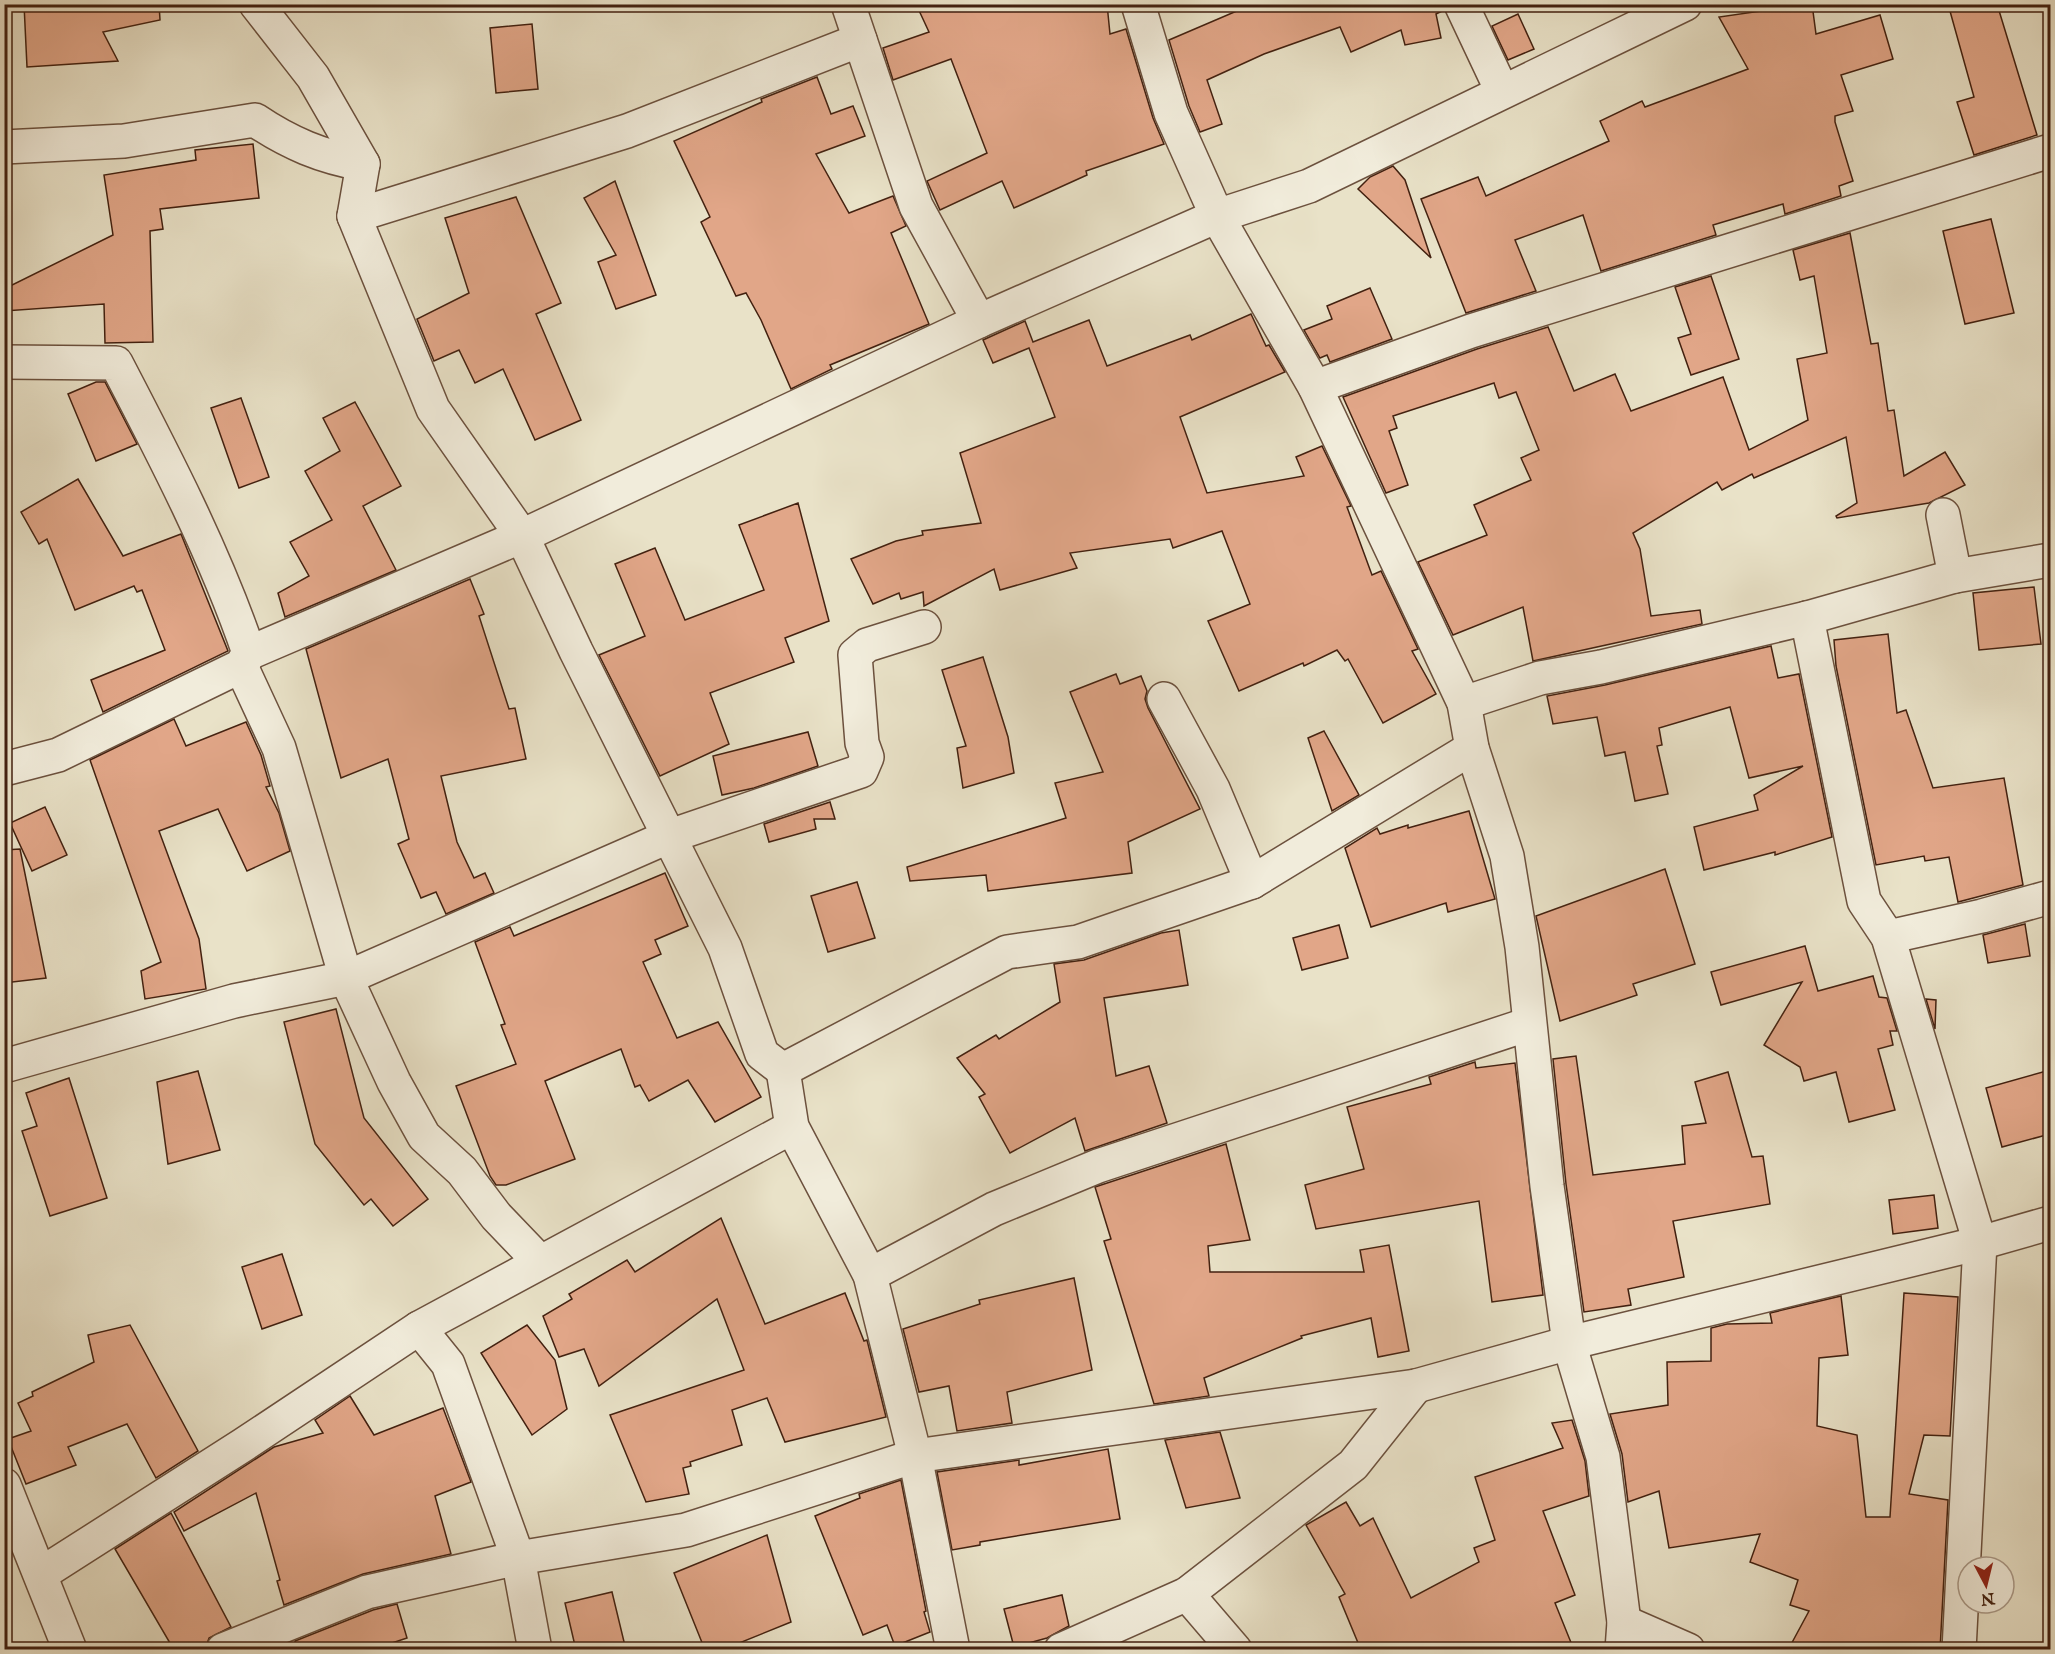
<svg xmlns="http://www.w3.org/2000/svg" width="2055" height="1654" font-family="'IM FELL English',serif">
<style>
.building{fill:#e1a688;stroke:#432110;stroke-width:1.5}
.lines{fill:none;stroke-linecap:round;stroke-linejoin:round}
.minor-casing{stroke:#6c513e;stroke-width:36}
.minor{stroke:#f1ecdb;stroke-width:33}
</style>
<rect width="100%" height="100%" fill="#e9e2c8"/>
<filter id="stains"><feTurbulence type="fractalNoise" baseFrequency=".00333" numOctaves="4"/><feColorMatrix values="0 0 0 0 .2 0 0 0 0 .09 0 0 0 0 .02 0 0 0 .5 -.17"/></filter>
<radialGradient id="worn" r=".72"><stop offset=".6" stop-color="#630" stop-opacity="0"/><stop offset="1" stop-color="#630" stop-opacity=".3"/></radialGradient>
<g class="building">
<path d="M 24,4 L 159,4 L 160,20 L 103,32 L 118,61 L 27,67 Z"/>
<path d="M 916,4 L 1107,4 L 1110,34 L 1126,29 L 1153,118 L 1164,144 L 1086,171 L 1087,175 L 1014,208 L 1002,181 L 940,210 L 927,181 L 987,153 L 951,59 L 893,80 L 883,48 L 929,32 Z"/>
<path d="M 1253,4 L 1443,4 L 1444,10 L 1436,14 L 1441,38 L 1405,45 L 1401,30 L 1351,52 L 1340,27 L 1264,54 L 1207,80 L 1222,124 L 1200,132 L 1189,106 L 1169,40 Z"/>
<path d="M 1810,4 L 1812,4 L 1816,34 L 1880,15 L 1893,59 L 1841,75 L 1853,111 L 1835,116 L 1835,122 L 1853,181 L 1839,186 L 1841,196 L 1785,214 L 1783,204 L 1713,225 L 1716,235 L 1601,271 L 1583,215 L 1515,240 L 1536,291 L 1466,313 L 1421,199 L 1478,177 L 1486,196 L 1609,141 L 1600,121 L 1642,101 L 1645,107 L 1748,69 L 1719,17 Z"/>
<path d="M 1948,4 L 1997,4 L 2037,135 L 1974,155 L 1957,102 L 1974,97 Z"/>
<path d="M 1518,14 L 1534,49 L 1508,60 L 1492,26 Z"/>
<path d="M 532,24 L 538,89 L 496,93 L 490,28 Z"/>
<path d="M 817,77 L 831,114 L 853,106 L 865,136 L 816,154 L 849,213 L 893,196 L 906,226 L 891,233 L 929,324 L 830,365 L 832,369 L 791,389 L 761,320 L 746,293 L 736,296 L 701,222 L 710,217 L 674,141 L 762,102 L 761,99 Z"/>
<path d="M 253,144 L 259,198 L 160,209 L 163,229 L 150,231 L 153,342 L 105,343 L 104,304 L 4,311 L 4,289 L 113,235 L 104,175 L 196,160 L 195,150 Z"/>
<path d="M 1393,166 L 1405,180 L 1431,258 L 1358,189 L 1370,177 Z"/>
<path d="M 615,181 L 656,295 L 616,309 L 598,262 L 616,255 L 584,198 Z"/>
<path d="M 516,197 L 561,303 L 536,314 L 581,420 L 535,440 L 503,369 L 475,383 L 459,350 L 434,361 L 417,319 L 469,293 L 445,218 Z"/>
<path d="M 1991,219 L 2014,313 L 1965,324 L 1943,231 Z"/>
<path d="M 1850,233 L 1871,344 L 1878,343 L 1888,411 L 1894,410 L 1904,476 L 1945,452 L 1965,485 L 1929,503 L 1837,518 L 1836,516 L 1857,503 L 1846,437 L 1754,478 L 1752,474 L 1722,490 L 1717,482 L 1633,533 L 1640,549 L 1651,616 L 1700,610 L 1702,624 L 1533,661 L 1523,607 L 1453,635 L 1418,562 L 1487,535 L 1474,505 L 1531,480 L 1521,458 L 1539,450 L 1516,392 L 1499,398 L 1494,383 L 1393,416 L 1397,428 L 1389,431 L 1408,485 L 1386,493 L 1343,397 L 1477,349 L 1548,327 L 1574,391 L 1615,374 L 1631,411 L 1723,377 L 1749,450 L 1808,420 L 1797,359 L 1827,353 L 1814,276 L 1800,280 L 1793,250 Z"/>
<path d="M 1711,276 L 1739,359 L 1691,375 L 1678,338 L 1691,334 L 1675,287 Z"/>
<path d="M 1370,288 L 1392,339 L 1330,362 L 1327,355 L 1320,358 L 1304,330 L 1332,319 L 1327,306 Z"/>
<path d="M 1251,314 L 1266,346 L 1269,345 L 1285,372 L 1180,417 L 1207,493 L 1304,476 L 1296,457 L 1322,446 L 1351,506 L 1347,507 L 1372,575 L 1381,571 L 1418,649 L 1412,651 L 1436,694 L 1383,723 L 1348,659 L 1345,661 L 1337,650 L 1304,666 L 1303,663 L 1239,691 L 1208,621 L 1250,604 L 1222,531 L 1173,548 L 1170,539 L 1070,553 L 1077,568 L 1000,590 L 994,569 L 924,606 L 923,592 L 901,599 L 899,593 L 873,604 L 851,559 L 896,541 L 923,535 L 922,531 L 981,523 L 960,453 L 1055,417 L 1029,348 L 993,363 L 983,340 L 1025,321 L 1033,342 L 1089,320 L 1107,366 L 1190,335 L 1192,340 Z"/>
<path d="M 96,382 L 105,382 L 137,444 L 96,461 L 68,394 Z"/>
<path d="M 241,398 L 269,477 L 239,488 L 211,408 Z"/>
<path d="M 355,402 L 401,486 L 363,506 L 396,570 L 285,617 L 278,593 L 309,576 L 290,542 L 332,520 L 305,471 L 340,451 L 323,418 Z"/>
<path d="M 78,479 L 123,556 L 181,534 L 228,651 L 103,712 L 91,680 L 165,650 L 142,590 L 137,592 L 134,586 L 75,610 L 47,539 L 39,544 L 21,512 Z"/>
<path d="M 798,503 L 829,621 L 785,638 L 794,662 L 710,693 L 729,744 L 660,776 L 599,655 L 645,636 L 615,564 L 655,548 L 685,620 L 764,590 L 739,525 Z"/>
<path d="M 470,579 L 484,614 L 479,616 L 509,709 L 515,708 L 526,759 L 441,776 L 457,842 L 474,878 L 485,873 L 494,893 L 446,914 L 436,892 L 421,898 L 398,844 L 409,839 L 388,759 L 341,778 L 306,649 Z"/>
<path d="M 2034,587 L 2041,644 L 1979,650 L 1973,593 Z"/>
<path d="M 1888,634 L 1897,713 L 1906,710 L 1933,788 L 2004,778 L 2023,885 L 1958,902 L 1949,857 L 1925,861 L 1924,856 L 1876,865 L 1836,666 L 1834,640 Z"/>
<path d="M 1771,646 L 1778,678 L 1799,674 L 1832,837 L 1775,855 L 1775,852 L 1704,870 L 1694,827 L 1758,810 L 1754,795 L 1803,766 L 1749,778 L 1730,707 L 1659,728 L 1662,745 L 1657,746 L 1668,794 L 1635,801 L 1625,752 L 1605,756 L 1597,717 L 1553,724 L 1547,696 L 1605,685 Z"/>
<path d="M 983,657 L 1008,737 L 1014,773 L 963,788 L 957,748 L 966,746 L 942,670 Z"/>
<path d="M 1116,674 L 1120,684 L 1141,676 L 1147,691 L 1145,699 L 1148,708 L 1200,809 L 1128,842 L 1132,873 L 988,891 L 986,875 L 910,881 L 907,867 L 1066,818 L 1055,783 L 1103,772 L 1070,692 Z"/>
<path d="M 174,719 L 186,746 L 246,722 L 261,755 L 270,786 L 266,787 L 279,813 L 290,851 L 247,871 L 218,809 L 159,831 L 199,939 L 206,989 L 145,999 L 141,971 L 161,962 L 90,760 Z"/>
<path d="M 1324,731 L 1359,795 L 1332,811 L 1308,738 Z"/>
<path d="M 808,732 L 818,766 L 754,788 L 722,795 L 713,756 Z"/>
<path d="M 830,802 L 835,819 L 814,819 L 816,829 L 769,842 L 764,824 Z"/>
<path d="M 45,807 L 67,855 L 32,871 L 10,823 Z"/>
<path d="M 1469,811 L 1495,899 L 1448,912 L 1446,903 L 1371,927 L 1345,848 L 1377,828 L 1380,834 L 1408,825 L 1408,828 Z"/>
<path d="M 20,849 L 46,978 L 4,983 L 4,850 Z"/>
<path d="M 1665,869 L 1695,964 L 1633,984 L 1637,995 L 1560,1021 L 1536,916 Z"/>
<path d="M 665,873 L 688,926 L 655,940 L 661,954 L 643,962 L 677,1038 L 718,1022 L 761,1097 L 715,1122 L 688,1080 L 649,1101 L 640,1085 L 635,1087 L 621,1049 L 545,1081 L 575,1159 L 506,1185 L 496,1185 L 490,1176 L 456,1086 L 516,1064 L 501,1025 L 505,1024 L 475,942 L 510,927 L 514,936 Z"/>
<path d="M 857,882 L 875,938 L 828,952 L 811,896 Z"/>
<path d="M 2025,924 L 2030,956 L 1988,963 L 1983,935 Z"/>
<path d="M 1339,925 L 1348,958 L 1302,970 L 1293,938 Z"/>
<path d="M 1179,930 L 1188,985 L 1104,998 L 1116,1076 L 1149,1066 L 1167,1123 L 1085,1151 L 1075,1118 L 1010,1153 L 979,1097 L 985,1094 L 957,1058 L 996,1035 L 999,1039 L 1060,1002 L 1054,964 L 1084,960 L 1161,933 Z"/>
<path d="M 1805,946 L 1818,991 L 1873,976 L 1879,997 L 1887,998 L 1897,1031 L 1890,1031 L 1893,1045 L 1878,1049 L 1895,1110 L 1849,1122 L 1836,1072 L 1804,1081 L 1800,1067 L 1764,1045 L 1802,982 L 1721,1005 L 1711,972 Z"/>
<path d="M 1926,999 L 1936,1000 L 1935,1029 Z"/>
<path d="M 336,1009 L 364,1118 L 428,1199 L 393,1226 L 371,1199 L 364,1205 L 315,1144 L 284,1022 Z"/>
<path d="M 1576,1056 L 1593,1175 L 1685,1164 L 1682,1126 L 1706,1123 L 1695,1082 L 1728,1072 L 1752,1157 L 1763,1156 L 1770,1204 L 1673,1221 L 1684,1277 L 1628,1289 L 1631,1305 L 1584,1312 L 1566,1184 L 1553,1059 Z"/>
<path d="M 1475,1062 L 1476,1068 L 1515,1063 L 1543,1295 L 1492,1302 L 1479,1201 L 1316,1229 L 1305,1185 L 1364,1169 L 1347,1107 L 1431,1084 L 1429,1077 Z"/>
<path d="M 2050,1070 L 2050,1134 L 2002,1147 L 1986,1088 Z"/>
<path d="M 198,1071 L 220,1150 L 168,1164 L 157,1082 Z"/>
<path d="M 69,1078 L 107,1198 L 50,1216 L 22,1131 L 37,1126 L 26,1093 Z"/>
<path d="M 1226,1144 L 1250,1240 L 1208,1246 L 1210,1272 L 1364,1272 L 1360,1250 L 1389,1245 L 1409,1351 L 1378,1357 L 1371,1318 L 1301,1336 L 1302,1338 L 1204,1378 L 1209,1396 L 1154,1404 L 1104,1241 L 1111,1239 L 1095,1187 Z"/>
<path d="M 1934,1195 L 1938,1228 L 1893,1234 L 1889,1200 Z"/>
<path d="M 721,1218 L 765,1324 L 845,1293 L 864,1341 L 867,1340 L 886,1417 L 785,1442 L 767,1398 L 732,1410 L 742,1445 L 690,1462 L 691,1466 L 683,1468 L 689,1494 L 646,1502 L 610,1415 L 744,1370 L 717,1299 L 599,1386 L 584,1349 L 559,1357 L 543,1316 L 572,1299 L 569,1294 L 627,1260 L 635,1272 Z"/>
<path d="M 282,1254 L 302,1315 L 262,1329 L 242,1267 Z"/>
<path d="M 1074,1278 L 1092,1370 L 1007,1392 L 1012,1423 L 957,1431 L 949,1386 L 919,1392 L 903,1329 L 980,1304 L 979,1300 Z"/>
<path d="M 1904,1293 L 1958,1297 L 1950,1436 L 1924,1435 L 1909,1494 L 1948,1500 L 1940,1650 L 1788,1650 L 1809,1611 L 1790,1605 L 1798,1580 L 1750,1562 L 1760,1534 L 1669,1548 L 1659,1491 L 1628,1502 L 1622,1454 L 1610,1414 L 1668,1405 L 1667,1362 L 1711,1361 L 1711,1328 L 1727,1324 L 1772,1323 L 1770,1313 L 1841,1296 L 1848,1355 L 1819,1358 L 1817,1426 L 1857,1435 L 1866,1517 L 1890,1517 Z"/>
<path d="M 130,1325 L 198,1451 L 156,1478 L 127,1424 L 68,1447 L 76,1465 L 26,1484 L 8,1439 L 31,1431 L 18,1403 L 33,1396 L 32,1392 L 94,1362 L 88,1335 Z"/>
<path d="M 527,1325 L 555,1360 L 567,1409 L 532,1435 L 481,1353 Z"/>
<path d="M 350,1396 L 374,1435 L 443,1408 L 471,1482 L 435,1496 L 451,1554 L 363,1574 L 284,1605 L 277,1581 L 280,1580 L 256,1493 L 184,1531 L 174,1512 L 274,1447 L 323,1433 L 315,1420 Z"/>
<path d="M 1572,1420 L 1585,1461 L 1589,1496 L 1543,1511 L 1575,1595 L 1555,1603 L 1574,1650 L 1361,1650 L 1339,1597 L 1345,1594 L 1306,1525 L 1346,1502 L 1360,1526 L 1373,1518 L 1411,1598 L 1479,1562 L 1474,1548 L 1495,1540 L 1475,1477 L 1563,1448 L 1552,1423 Z"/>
<path d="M 1220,1432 L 1240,1498 L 1186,1508 L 1165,1440 Z"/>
<path d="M 1108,1449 L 1120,1519 L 980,1542 L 980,1545 L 952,1550 L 937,1472 L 1019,1460 L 1019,1465 Z"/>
<path d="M 901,1480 L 926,1611 L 924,1612 L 930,1632 L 895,1646 L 887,1625 L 863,1635 L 815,1516 L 860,1498 L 859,1494 Z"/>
<path d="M 171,1513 L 231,1627 L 209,1638 L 205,1650 L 174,1650 L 115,1549 Z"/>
<path d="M 767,1535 L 791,1622 L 722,1650 L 705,1650 L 674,1573 Z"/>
<path d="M 612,1592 L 626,1650 L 576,1650 L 565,1603 Z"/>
<path d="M 1062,1595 L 1069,1626 L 1047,1638 L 1014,1647 L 1004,1609 Z"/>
<path d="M 397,1604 L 407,1638 L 371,1650 L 297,1650 L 295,1641 L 373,1610 Z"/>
</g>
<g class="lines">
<defs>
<g id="minor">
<path d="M 256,4 L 313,77 L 363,164 L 354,216 L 433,409 L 522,536 L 576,651 L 725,948 L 762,1054 L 783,1070"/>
<path d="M 848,4 L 916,206 L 979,321"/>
<path d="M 1138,4 L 1171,113 L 1217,216 L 1315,387 L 1464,703 L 1472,748 L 1507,856 L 1522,947 L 1547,1186 L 1569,1343 L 1603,1457 L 1624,1622 L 1622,1650"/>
<path d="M 1461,4 L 1502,91"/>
<path d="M 4,147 L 124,141 L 255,120 C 289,143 322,157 363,164"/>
<path d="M 354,216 L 627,131 L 860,40"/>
<path d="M 4,362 L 116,363 C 165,457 215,553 249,653 L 241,666 L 58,755 L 4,769"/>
<path d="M 1315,387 L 1471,331 L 2050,151"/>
<path d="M 1943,515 L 1955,576"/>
<path d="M 1807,618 L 1864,901 L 1888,937 L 1980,1243 L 1959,1650"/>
<path d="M 249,653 L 522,536 L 979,321 L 1217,216 L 1309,186 L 1685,4"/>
<path d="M 241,666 L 279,748 L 346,978 L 394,1082 L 424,1136 L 462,1171 L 496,1216 L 540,1262"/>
<path d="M 1164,699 L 1213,789 L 1252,882"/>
<path d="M 1464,703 L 1540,678 L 1601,667 L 1807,618 L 1955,576 L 2050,560"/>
<path d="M 1888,937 L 1982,916 L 2050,897"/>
<path d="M 4,1066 L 234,1001 L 346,978 L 670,836 L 861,771 L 867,757 L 862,743 L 855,655 L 867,645 L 924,627"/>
<path d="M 870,1275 L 994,1209 L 1098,1166 L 1529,1024"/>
<path d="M 419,1328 L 448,1364 L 518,1558 L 535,1650"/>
<path d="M 4,1485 L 70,1650"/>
<path d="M 41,1574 L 243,1445 L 419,1328 L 792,1127"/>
<path d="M 1187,1594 L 1235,1650"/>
<path d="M 1624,1622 L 1688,1650"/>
<path d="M 223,1650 L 367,1592 L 518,1558 L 686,1530 L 915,1456 L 1416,1386 L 1569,1343 L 1980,1243 L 2050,1223"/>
<path d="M 953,1650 L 915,1456 L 870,1275 L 792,1127 L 783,1070 L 1007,952 L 1078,942 L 1252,882 L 1472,748"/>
<path d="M 1061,1650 L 1187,1594 L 1353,1465 L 1416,1386"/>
</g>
</defs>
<use href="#minor" class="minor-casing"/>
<use href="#minor" class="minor"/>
</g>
<rect width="2055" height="1654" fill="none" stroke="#e9e2c8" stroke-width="24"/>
<rect x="6" y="6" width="2043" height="1642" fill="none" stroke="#432110" stroke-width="3"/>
<rect x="12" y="12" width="2031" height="1630" fill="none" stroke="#432110" stroke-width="1.5"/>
<g transform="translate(1986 1585) rotate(173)"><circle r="28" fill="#f1ecdb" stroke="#ab9b8a" stroke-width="1.5"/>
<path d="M0-4.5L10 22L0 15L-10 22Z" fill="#8f2418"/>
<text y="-9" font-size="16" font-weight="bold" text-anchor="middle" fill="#432110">N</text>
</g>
<rect width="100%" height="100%" filter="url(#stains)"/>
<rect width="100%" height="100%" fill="url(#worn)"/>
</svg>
